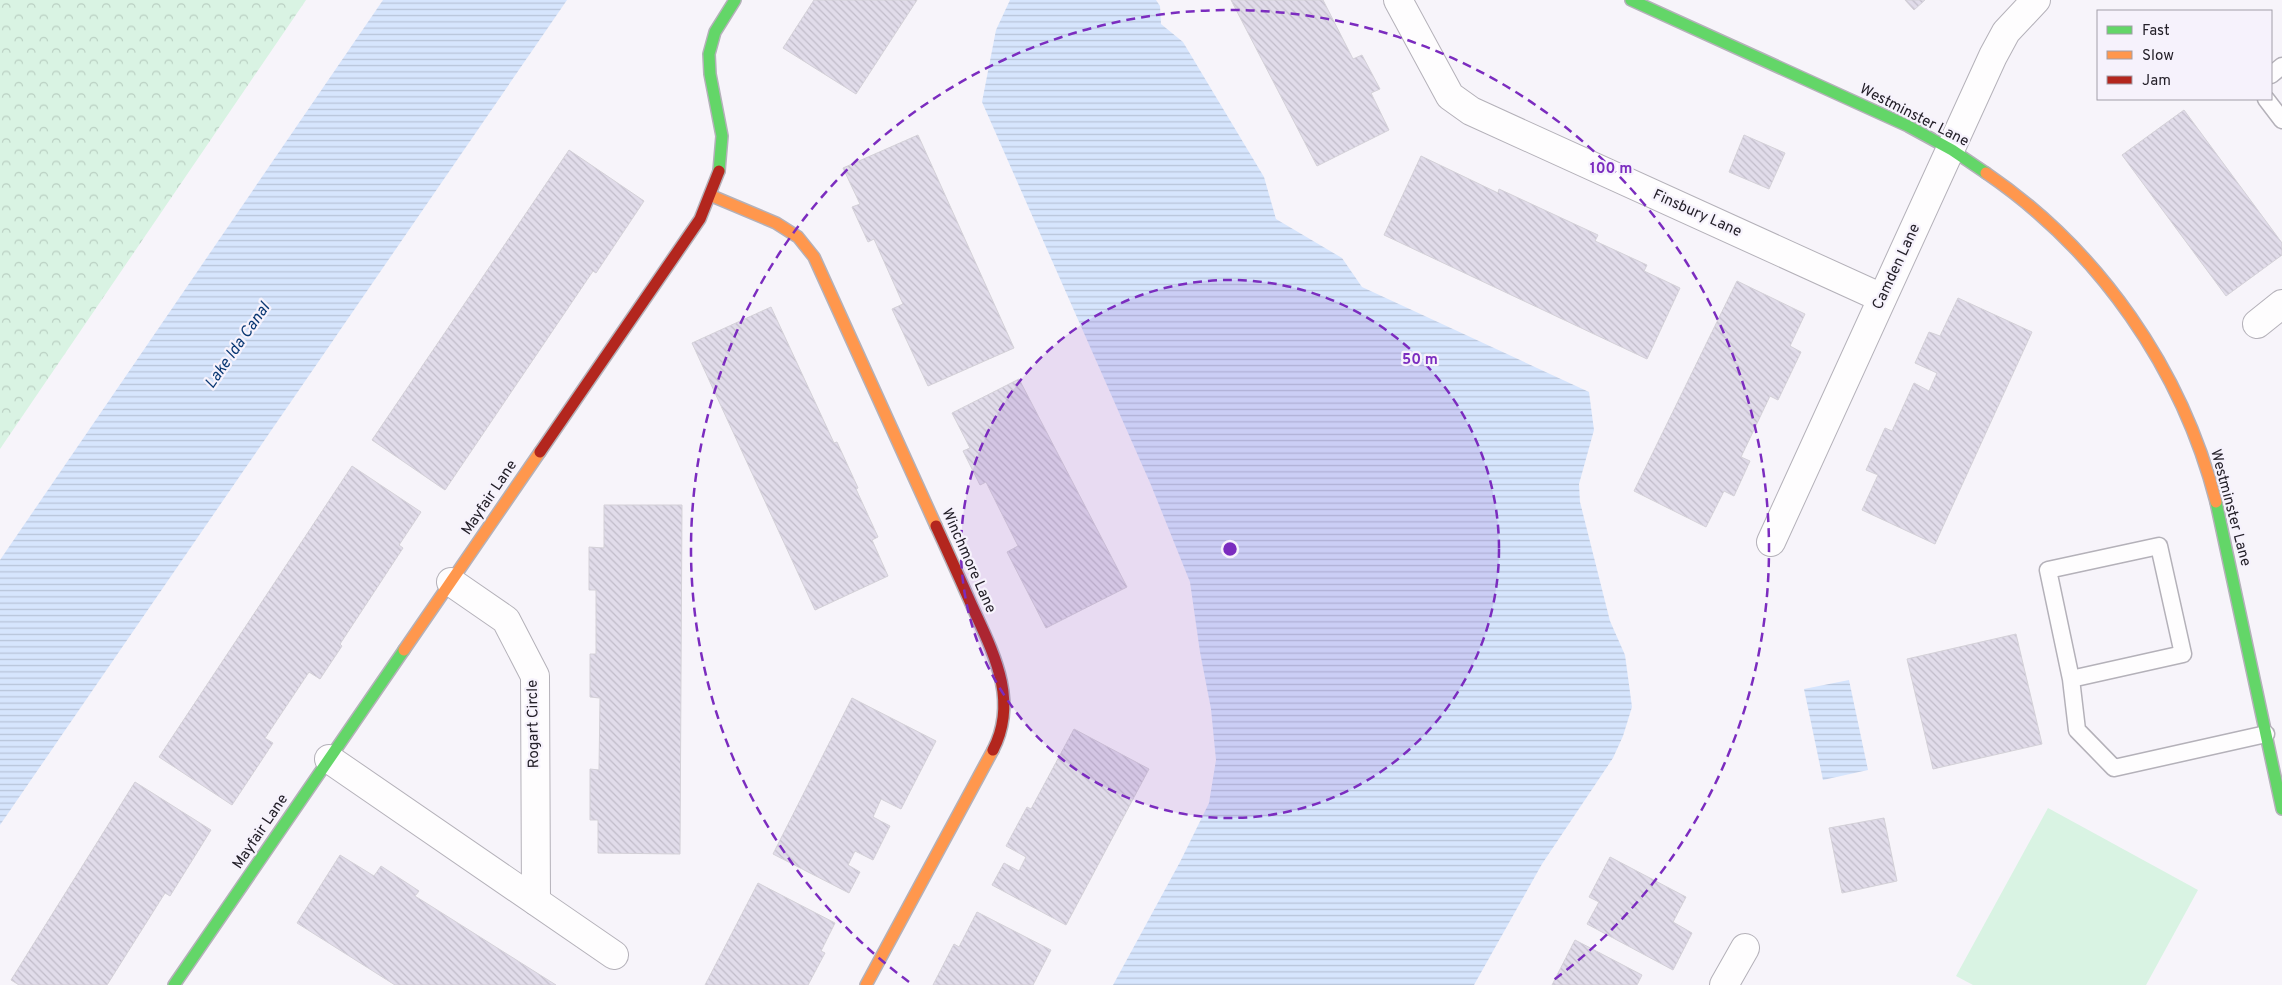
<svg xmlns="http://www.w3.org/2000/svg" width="2282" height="985" font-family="Overpass,sans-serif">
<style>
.green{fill:#d9f3e3}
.forest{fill:url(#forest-crowns)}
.water{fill:url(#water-rules)}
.building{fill:url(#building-back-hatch);stroke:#d4d1d8}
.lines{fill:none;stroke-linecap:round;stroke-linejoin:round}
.lane-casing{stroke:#b4b1b9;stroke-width:19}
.street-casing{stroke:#b4b1b9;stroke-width:30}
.fast-casing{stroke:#b4b1b9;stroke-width:14}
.slow-casing{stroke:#b4b1b9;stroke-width:14}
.jam-casing{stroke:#b4b1b9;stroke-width:14}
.lane{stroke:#fefdfe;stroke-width:16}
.street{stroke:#fefdfe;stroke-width:28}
.fast{stroke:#63d668;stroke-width:11}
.slow{stroke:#ff974d;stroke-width:11}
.jam{stroke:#b3261e;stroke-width:11}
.ring{fill:none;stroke:#7b2cbf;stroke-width:2.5;stroke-dasharray:9 6}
.labels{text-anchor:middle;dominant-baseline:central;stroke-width:4.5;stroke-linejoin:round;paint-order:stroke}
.street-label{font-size:15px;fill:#242029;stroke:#f6f2fc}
.water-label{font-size:16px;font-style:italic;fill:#0a3873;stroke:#f6f2fc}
.centre{fill:#7b2cbf;stroke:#f6f2fc;stroke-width:2.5}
.ring-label{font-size:15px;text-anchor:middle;font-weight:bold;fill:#7b2cbf;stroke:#f6f2fc;stroke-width:4.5;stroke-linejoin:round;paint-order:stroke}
</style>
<defs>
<pattern id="forest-crowns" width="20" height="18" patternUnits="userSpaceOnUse" patternTransform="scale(1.25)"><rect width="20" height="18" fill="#d9f3e3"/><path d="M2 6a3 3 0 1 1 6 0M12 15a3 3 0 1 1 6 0" fill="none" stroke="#bad0c3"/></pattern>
<pattern id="water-rules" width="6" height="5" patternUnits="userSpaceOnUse" patternTransform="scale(1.25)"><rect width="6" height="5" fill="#d6e5fd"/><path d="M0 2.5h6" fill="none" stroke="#b8c4d9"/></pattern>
<pattern id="building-back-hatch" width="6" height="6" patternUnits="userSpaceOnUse" patternTransform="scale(1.25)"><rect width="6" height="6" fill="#e1dcea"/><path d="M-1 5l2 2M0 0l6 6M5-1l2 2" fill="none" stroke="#c1bcc9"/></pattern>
</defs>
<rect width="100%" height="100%" fill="#f7f4fa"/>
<path class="green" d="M 2048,808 L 2198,890 L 2146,985 L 1973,985 L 1956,976 Z"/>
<path class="forest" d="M 0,0 L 306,0 L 0,449 Z"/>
<g class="water">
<path d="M 383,0 L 567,0 L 0,825 L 0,560 Z"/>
<path d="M 1010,0 L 1156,0 L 1160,6 L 1161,24 L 1183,42 L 1264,177 L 1276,219 L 1342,258 L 1362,287 L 1589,392 L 1594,430 L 1579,484 L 1580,502 L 1610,621 L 1625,655 L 1632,707 L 1623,736 L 1613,758 L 1542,864 L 1474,985 L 1113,985 L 1180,862 L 1209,803 L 1216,760 L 1211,709 L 1200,652 L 1190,582 L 1151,485 L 982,102 L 996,30 Z"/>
<path d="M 1849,680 L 1868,770 L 1823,780 L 1804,689 Z"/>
</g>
<g class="building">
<path d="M 814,0 L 917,0 L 856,94 L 783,48 Z"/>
<path d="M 1231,0 L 1323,0 L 1353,59 L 1362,55 L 1380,89 L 1371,93 L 1389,130 L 1317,166 Z"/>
<path d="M 1905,0 L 1925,0 L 1914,10 Z"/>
<path d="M 2184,110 L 2282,243 L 2282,255 L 2226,296 L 2122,155 Z"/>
<path d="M 918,135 L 1014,348 L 928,386 L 892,309 L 903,304 L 874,239 L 868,242 L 852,207 L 860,204 L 843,168 Z"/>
<path d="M 1744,135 L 1785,153 L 1769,189 L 1729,172 Z"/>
<path d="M 569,150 L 644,201 L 596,273 L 593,271 L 445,490 L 372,440 Z"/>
<path d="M 1421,156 L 1498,193 L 1499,189 L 1598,235 L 1595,241 L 1647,265 L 1644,271 L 1680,288 L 1647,359 L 1384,235 Z"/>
<path d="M 1737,281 L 1805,314 L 1790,346 L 1801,352 L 1778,400 L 1770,396 L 1741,457 L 1750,461 L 1734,496 L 1724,491 L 1706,527 L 1634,491 Z"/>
<path d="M 1958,298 L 2032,332 L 1935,544 L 1862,510 L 1878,475 L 1866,470 L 1885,428 L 1892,431 L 1914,383 L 1929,391 L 1937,373 L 1915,363 L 1929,332 L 1940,336 Z"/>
<path d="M 771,307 L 834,443 L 837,442 L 858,488 L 856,489 L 878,537 L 872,540 L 888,576 L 815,610 L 692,343 Z"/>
<path d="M 1019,379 L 1127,587 L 1046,628 L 1007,552 L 1018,546 L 986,482 L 980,485 L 963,451 L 970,448 L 952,413 Z"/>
<path d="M 352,466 L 421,512 L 399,545 L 403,548 L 340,644 L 342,646 L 320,679 L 309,672 L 265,738 L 273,743 L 232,805 L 159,757 Z"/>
<path d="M 604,505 L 682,505 L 680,854 L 598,853 L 598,820 L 590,820 L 590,769 L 599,770 L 600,698 L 590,697 L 590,654 L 596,654 L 596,590 L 589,590 L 589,547 L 604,548 Z"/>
<path d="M 2016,634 L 2042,744 L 1933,769 L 1907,659 Z"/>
<path d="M 852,698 L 936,741 L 901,809 L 881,799 L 873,817 L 890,826 L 873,860 L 855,851 L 848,865 L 860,872 L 849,893 L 773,854 Z"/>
<path d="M 1074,729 L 1149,769 L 1066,925 L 992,885 L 1004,863 L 1019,871 L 1026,857 L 1006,846 L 1027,807 L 1031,809 Z"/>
<path d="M 135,782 L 211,830 L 170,896 L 165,893 L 107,985 L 19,985 L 11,980 Z"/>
<path d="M 1884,818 L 1897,881 L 1842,893 L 1829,828 Z"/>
<path d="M 340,855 L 374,876 L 381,866 L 419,891 L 415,896 L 556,985 L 395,985 L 297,923 Z"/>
<path d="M 1610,857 L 1686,897 L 1673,922 L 1692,933 L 1673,970 L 1587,924 L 1599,902 L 1589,897 Z"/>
<path d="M 758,883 L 835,923 L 821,951 L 825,953 L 808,985 L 705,985 Z"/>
<path d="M 977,912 L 1051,950 L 1033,985 L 933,985 L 954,944 L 959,947 Z"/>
<path d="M 1575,940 L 1642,975 L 1637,985 L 1552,985 Z"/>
</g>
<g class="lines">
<defs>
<g id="lane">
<path d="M 2271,75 L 2282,66"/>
<path d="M 2266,99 L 2282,120"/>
<path d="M 2071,679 L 2183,654 L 2159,546 L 2048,570 L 2071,679 L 2077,730 L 2114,768 L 2266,734"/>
</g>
<g id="street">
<path d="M 1398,0 L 1450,96 L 1471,111 L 1882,298"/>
<path d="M 2257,324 L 2282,304"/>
<path d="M 1771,542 L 1993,56 L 2006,32 L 2036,0"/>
<path d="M 451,582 L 506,620 L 535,676 L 536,901"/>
<path d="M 329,759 L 614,955"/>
<path d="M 1724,985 L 1745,948"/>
</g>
<g id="fast">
<path d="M 1631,0 L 1908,126 L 1952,150 L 1986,173"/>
<path d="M 719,171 L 722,136 L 710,74 L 709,54 L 715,32 L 735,0"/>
<path d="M 2216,502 L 2282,809"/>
<path d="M 174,985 L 404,650"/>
</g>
<g id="slow">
<path d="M 1986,173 C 2099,250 2182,369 2216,502"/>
<path d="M 712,196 L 776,223 L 798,237 L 814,257 L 936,526"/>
<path d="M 404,650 L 540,452"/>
<path d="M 866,985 L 993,750"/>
</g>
<g id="jam">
<path d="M 540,452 L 700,219 L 719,171"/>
<path d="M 936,526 C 948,552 960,579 972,606 C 993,652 1019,700 993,750"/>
</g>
</defs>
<use href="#lane" class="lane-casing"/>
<use href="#street" class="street-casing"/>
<use href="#fast" class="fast-casing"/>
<use href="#slow" class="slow-casing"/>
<use href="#jam" class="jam-casing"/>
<use href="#lane" class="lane"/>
<use href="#street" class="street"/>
<use href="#fast" class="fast"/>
<use href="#slow" class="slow"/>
<use href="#jam" class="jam"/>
</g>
<circle cx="1230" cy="549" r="269" fill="#7b2cbf" fill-opacity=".12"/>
<g class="ring">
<circle cx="1230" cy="549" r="269"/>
<path d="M909 982A539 539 0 1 1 1551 982"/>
</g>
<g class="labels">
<g class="street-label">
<text transform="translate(1914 116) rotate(27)">Westminster Lane</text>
<text transform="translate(1697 214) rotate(24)">Finsbury Lane</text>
<text transform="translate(1897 267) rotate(-65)">Camden Lane</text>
<text transform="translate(490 498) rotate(-56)">Mayfair Lane</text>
<text transform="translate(2230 508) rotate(75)">Westminster Lane</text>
<text transform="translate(968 561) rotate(66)">Winchmore Lane</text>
<text transform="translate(534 724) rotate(-91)">Rogart Circle</text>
<text transform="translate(261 832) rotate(-56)">Mayfair Lane</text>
</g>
<g class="water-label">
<text transform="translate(238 346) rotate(-55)">Lake Ida Canal</text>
</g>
</g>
<circle cx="1230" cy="549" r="8" class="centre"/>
<g class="ring-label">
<text x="1611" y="173">100 m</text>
<text x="1420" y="364">50 m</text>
</g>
<rect x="2097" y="10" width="175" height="90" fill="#f6f2fc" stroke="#a29ea8"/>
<rect x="2107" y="26" width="25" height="8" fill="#63d668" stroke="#a29ea8"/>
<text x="2142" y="35" font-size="15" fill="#242029">Fast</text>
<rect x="2107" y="51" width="25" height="8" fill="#ff974d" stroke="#a29ea8"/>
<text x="2142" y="60" font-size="15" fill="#242029">Slow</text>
<rect x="2107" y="76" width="25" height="8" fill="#b3261e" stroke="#a29ea8"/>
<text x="2142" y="85" font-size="15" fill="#242029">Jam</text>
</svg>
